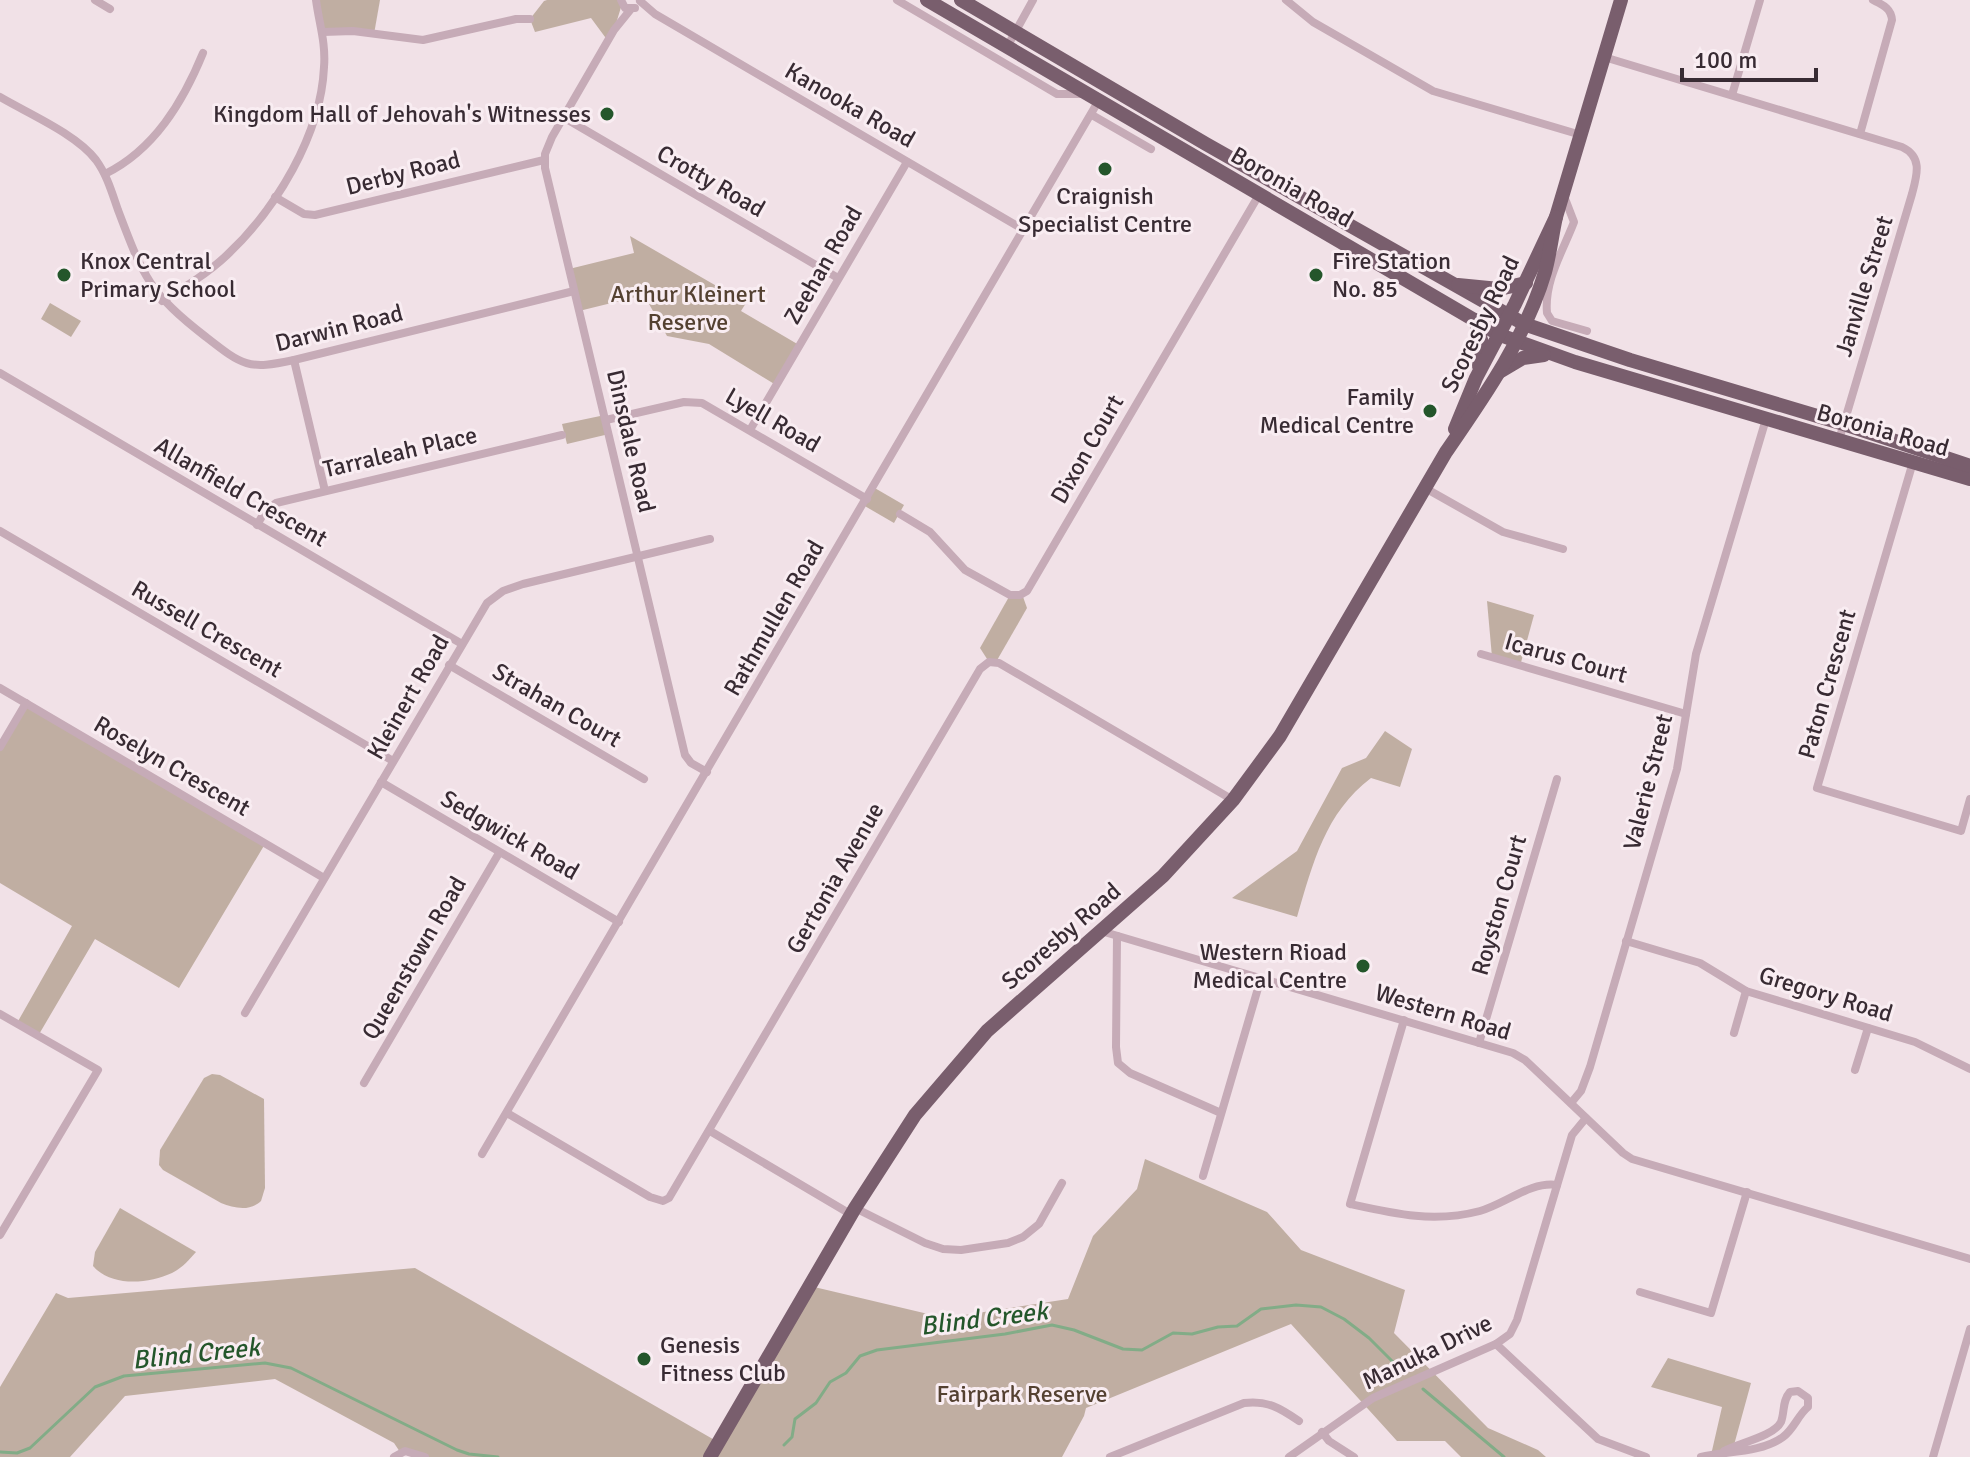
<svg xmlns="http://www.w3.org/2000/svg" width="1970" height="1457" font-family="Signika,sans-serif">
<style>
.green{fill:#c0aea2}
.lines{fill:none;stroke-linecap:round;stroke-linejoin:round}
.stream{stroke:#82ac87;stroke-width:3}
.minor{stroke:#c6abb7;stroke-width:8}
.primary{stroke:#795e6d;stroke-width:14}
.poi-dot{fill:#24562b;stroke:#f9edf2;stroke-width:3}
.labels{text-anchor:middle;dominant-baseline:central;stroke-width:6;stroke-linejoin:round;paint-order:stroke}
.street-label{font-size:24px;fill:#382b33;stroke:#f9edf2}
.poi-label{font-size:24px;fill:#382b33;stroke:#f9edf2;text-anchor:end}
.park-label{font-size:24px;fill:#544131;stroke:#f9edf2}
.water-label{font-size:26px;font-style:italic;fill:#24562b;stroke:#f9edf2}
</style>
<rect width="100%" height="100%" fill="#f1e1e7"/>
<g class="green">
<path d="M 316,0 L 380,0 L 374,34 L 323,32 Z"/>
<path d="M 547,0 L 619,0 L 622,4 L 614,30 L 608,41 L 591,18 L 535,32 L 530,19 L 544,1 Z"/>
<path d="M 630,236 L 746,303 L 741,311 L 799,345 L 776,385 L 709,344 L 667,336 L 644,295 L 579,311 L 569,269 L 634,253 Z"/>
<path d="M 50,303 L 81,321 L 71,337 L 41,319 Z"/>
<path d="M 605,415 L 609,434 L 567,444 L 562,424 Z"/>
<path d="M 873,487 L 904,505 L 894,523 L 863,505 Z"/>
<path d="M 1022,594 L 1027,608 L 996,662 L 989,662 L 980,648 L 1010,595 Z"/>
<path d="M 1487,601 L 1534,615 L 1520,666 L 1492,657 Z"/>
<path d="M 26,703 L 265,844 L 179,988 L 95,939 L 38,1036 L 17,1023 L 72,926 L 0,883 L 0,747 Z"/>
<path d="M 1385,731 L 1412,749 L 1400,787 L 1371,778 C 1325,813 1313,863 1297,917 L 1232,898 L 1297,851 L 1342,768 L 1366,758 Z"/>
<path d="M 212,1074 L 220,1075 L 264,1099 L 265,1188 L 261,1201 C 249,1212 234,1208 221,1203 L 163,1170 L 159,1165 L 160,1150 L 204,1078 Z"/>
<path d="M 1145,1159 L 1267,1212 L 1301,1250 L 1405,1290 L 1394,1333 L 1488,1428 L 1538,1450 L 1546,1457 L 1461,1457 L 1445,1441 L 1397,1441 L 1291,1324 L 1086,1408 L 1084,1416 L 1062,1457 L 425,1457 L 400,1452 L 394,1443 L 275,1379 L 125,1396 L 70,1457 L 0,1457 L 0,1387 L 56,1293 L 68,1298 L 415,1268 L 718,1442 L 810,1286 L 945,1318 L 1068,1299 L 1093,1236 L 1137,1189 Z"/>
<path d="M 120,1208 L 196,1252 C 189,1260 182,1268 172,1273 C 148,1284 111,1287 93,1266 L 95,1252 Z"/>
<path d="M 1668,1358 L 1751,1383 L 1734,1445 L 1711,1455 L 1722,1407 L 1651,1387 Z"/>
</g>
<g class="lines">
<g class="stream">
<path d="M 1423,1389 L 1504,1457"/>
<path d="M 784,1445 L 792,1437 L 795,1419 L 816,1403 L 830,1382 L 846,1373 L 860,1356 L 877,1350 L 1005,1334 L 1052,1325 L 1074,1330 L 1123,1349 L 1142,1350 L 1173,1333 L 1192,1334 L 1218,1327 L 1237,1326 L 1261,1309 L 1296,1305 L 1321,1307 L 1344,1319 L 1369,1338 L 1403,1372"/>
<path d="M 0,1452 L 17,1453 L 30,1448 L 95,1387 L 124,1376 L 265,1363 L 291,1368 L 457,1450 L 469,1454 L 498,1457"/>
</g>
<g class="minor">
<path d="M 95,0 L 110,9"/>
<path d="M 621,0 L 625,8 L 635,8"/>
<path d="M 897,0 L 1057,94 L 1083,94"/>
<path d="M 1286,0 L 1313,22 L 1433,91 L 1581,135"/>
<path d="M 640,1 L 655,14 L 1024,230"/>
<path d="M 631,9 L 614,30 L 552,137 L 545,154 L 545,168 L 685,755 L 691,763 L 707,772"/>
<path d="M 323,32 L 353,31 L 423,40 L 516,19 L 530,19"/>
<path d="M 1007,47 L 1033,0"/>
<path d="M 1604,57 L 1902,147 C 1923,157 1917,175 1912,194 L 1839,440"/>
<path d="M 1732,95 L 1760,0"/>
<path d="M 0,97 C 29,114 76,134 96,160 C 107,175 112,193 118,210 C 143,276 149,293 206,337 C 243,366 248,370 294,360 L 574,291"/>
<path d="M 1092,115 L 1151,149"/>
<path d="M 563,117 L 838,278"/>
<path d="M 1860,134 L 1892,20 C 1891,8 1883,5 1873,0"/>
<path d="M 105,174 C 154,150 183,102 203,53"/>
<path d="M 1564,196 L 1574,222 C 1563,251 1544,281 1547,313 L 1552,321 L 1587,331"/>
<path d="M 275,197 L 304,214 L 315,215 L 544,160"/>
<path d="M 162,301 C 185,287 208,273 227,255 C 276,209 321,135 324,67 C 326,43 319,23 316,0"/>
<path d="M 294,360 L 325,491"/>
<path d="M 0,373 L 462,644"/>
<path d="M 606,420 L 684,402 L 702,403 L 867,499"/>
<path d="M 750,430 L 907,162"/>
<path d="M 1913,462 L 1817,788 L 1961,831 L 1970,799"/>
<path d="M 1425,488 L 1503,532 L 1563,549"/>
<path d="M 900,514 L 930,532 L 965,570 L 1010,595 L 1020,595 L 1027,591 L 1260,193"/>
<path d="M 257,525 L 265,511 L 276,503 L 562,435"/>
<path d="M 0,531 L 393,761"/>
<path d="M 1481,654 L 1686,714"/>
<path d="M 449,665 L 644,779"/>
<path d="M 0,688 L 324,878"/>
<path d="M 0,747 L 26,703"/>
<path d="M 381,782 L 619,922"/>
<path d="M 1101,931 L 1513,1053 L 1525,1060 L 1623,1153 L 1632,1159 L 1970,1259"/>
<path d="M 1117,936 L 1116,1047 L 1118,1063 L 1130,1073 L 1221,1113"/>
<path d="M 1626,941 L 1700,963 L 1746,991 L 1915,1042 L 1970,1069"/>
<path d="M 245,1013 L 487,603 L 503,591 L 523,584 L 710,539"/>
<path d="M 0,1014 L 98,1070 L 0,1235"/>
<path d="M 1404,1020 L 1350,1204 C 1395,1214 1434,1223 1480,1211 C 1505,1204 1531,1181 1557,1185"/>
<path d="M 1734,1033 L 1746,991"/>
<path d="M 1479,1043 L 1557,779"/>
<path d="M 1855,1070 L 1868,1028"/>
<path d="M 364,1083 L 499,853"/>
<path d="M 1571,1103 L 1581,1091 L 1590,1067 L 1677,769 L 1696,654 L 1766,419"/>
<path d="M 507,1113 L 650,1197 L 663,1201 L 669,1198 L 980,669 L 989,662 L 999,663 L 1233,800"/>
<path d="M 710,1131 L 852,1215"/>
<path d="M 482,1154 L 1099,100"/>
<path d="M 1203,1176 L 1261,978"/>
<path d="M 855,1208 L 925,1243 L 943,1249 L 961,1250 L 1008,1243 L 1023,1237 L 1039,1224 L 1062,1183"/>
<path d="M 1640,1292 L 1711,1313 L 1747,1192"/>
<path d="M 1496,1344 L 1598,1439 L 1646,1457"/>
<path d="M 1322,1432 L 1329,1441 L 1354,1457"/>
<path d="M 394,1457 L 405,1451 L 425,1457"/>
<path d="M 1110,1457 L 1244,1403 C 1267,1400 1280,1408 1299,1421"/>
<path d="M 1289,1457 L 1373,1398 L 1496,1344 L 1510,1334 L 1517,1320 L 1572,1135 L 1586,1118"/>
<path d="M 1701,1457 C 1726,1451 1761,1453 1783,1437 C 1794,1429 1798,1415 1808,1407 L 1808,1398 L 1798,1391 L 1790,1392 C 1782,1401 1785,1411 1781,1422 C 1774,1436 1739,1443 1724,1451"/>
<path d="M 1933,1457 L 1970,1329"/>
</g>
<g class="primary">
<path d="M 927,0 L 1500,335 L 1575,362 L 1970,479"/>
<path d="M 961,0 L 1206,144 L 1524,324 L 1630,360 L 1844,424 L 1970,466"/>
<path d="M 1458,285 L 1499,289 L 1526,283"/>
<path d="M 1475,320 L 1482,343 L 1479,366"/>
<path d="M 1501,371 L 1523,358 L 1544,355"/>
<path d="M 1455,429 L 1476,378 L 1515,304 L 1556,217 L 1621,0"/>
<path d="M 710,1457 L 855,1208 L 915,1115 L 987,1031 L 1163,876 L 1233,800 L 1280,736 L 1446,452 C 1484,397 1526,337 1545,272 C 1550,254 1552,235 1556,217"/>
</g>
</g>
<g class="poi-dot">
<circle cx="607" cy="114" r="8"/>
<circle cx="1105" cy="169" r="8"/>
<circle cx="64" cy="275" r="8"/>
<circle cx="1316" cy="275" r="8"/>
<circle cx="1430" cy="411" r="8"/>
<circle cx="1363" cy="966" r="8"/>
<circle cx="644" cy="1359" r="8"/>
</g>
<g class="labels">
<g class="street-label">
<text transform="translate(850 105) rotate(30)">Kanooka Road</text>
<text transform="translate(403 173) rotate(-14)">Derby Road</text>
<text transform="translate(711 181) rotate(30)">Crotty Road</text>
<text transform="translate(1292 187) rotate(30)">Boronia Road</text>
<text transform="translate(823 265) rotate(-60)">Zeehan Road</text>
<text transform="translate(1864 286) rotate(-73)">Janville Street</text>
<text transform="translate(1480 324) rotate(-64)">Scoresby Road</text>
<text transform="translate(339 328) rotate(-14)">Darwin Road</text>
<text transform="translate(773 420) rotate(30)">Lyell Road</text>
<text transform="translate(1883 430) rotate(16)">Boronia Road</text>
<text transform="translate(631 441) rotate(77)">Dinsdale Road</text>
<text transform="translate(1087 449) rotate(-60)">Dixon Court</text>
<text transform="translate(400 452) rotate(-13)">Tarraleah Place</text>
<text transform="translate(241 492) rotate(30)">Allanfield Crescent</text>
<text transform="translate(774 618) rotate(-60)">Rathmullen Road</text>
<text transform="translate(207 629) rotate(30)">Russell Crescent</text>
<text transform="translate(1566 658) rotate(16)">Icarus Court</text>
<text transform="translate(1827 684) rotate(-74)">Paton Crescent</text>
<text transform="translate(408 697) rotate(-60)">Kleinert Road</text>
<text transform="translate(557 705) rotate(30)">Strahan Court</text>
<text transform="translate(172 766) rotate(30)">Roselyn Crescent</text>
<text transform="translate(1648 782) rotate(-76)">Valerie Street</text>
<text transform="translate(510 835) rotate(30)">Sedgwick Road</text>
<text transform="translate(835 878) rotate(-60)">Gertonia Avenue</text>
<text transform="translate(1499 905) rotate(-74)">Royston Court</text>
<text transform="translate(1061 936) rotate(-41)">Scoresby Road</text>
<text transform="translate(414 958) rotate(-60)">Queenstown Road</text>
<text transform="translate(1826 994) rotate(17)">Gregory Road</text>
<text transform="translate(1443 1012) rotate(17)">Western Road</text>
<text transform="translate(1427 1352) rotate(-26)">Manuka Drive</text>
</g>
<g class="poi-label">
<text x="591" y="114">Kingdom Hall of Jehovah's Witnesses</text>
<text x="1105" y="196" text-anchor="middle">Craignish<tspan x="1105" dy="28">Specialist Centre</tspan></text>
<text x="80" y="261" text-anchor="start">Knox Central<tspan x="80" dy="28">Primary School</tspan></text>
<text x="1332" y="261" text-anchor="start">Fire Station<tspan x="1332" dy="28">No. 85</tspan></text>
<text x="1414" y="397">Family<tspan x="1414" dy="28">Medical Centre</tspan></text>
<text x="1347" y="952">Western Rioad<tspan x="1347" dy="28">Medical Centre</tspan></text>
<text x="660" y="1345" text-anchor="start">Genesis<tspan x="660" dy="28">Fitness Club</tspan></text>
</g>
<g class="park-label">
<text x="688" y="294">Arthur Kleinert<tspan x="688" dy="28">Reserve</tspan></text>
<text x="1022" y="1394">Fairpark Reserve</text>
</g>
<g class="water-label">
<text transform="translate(984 1319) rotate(-7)">Blind Creek</text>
<text transform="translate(196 1354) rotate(-6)">Blind Creek</text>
</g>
</g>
<path d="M1682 68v12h134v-12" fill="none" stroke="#382b33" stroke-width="4"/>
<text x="1694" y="68" font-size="24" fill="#382b33" stroke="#f9edf2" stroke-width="6" paint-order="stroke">100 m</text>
</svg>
